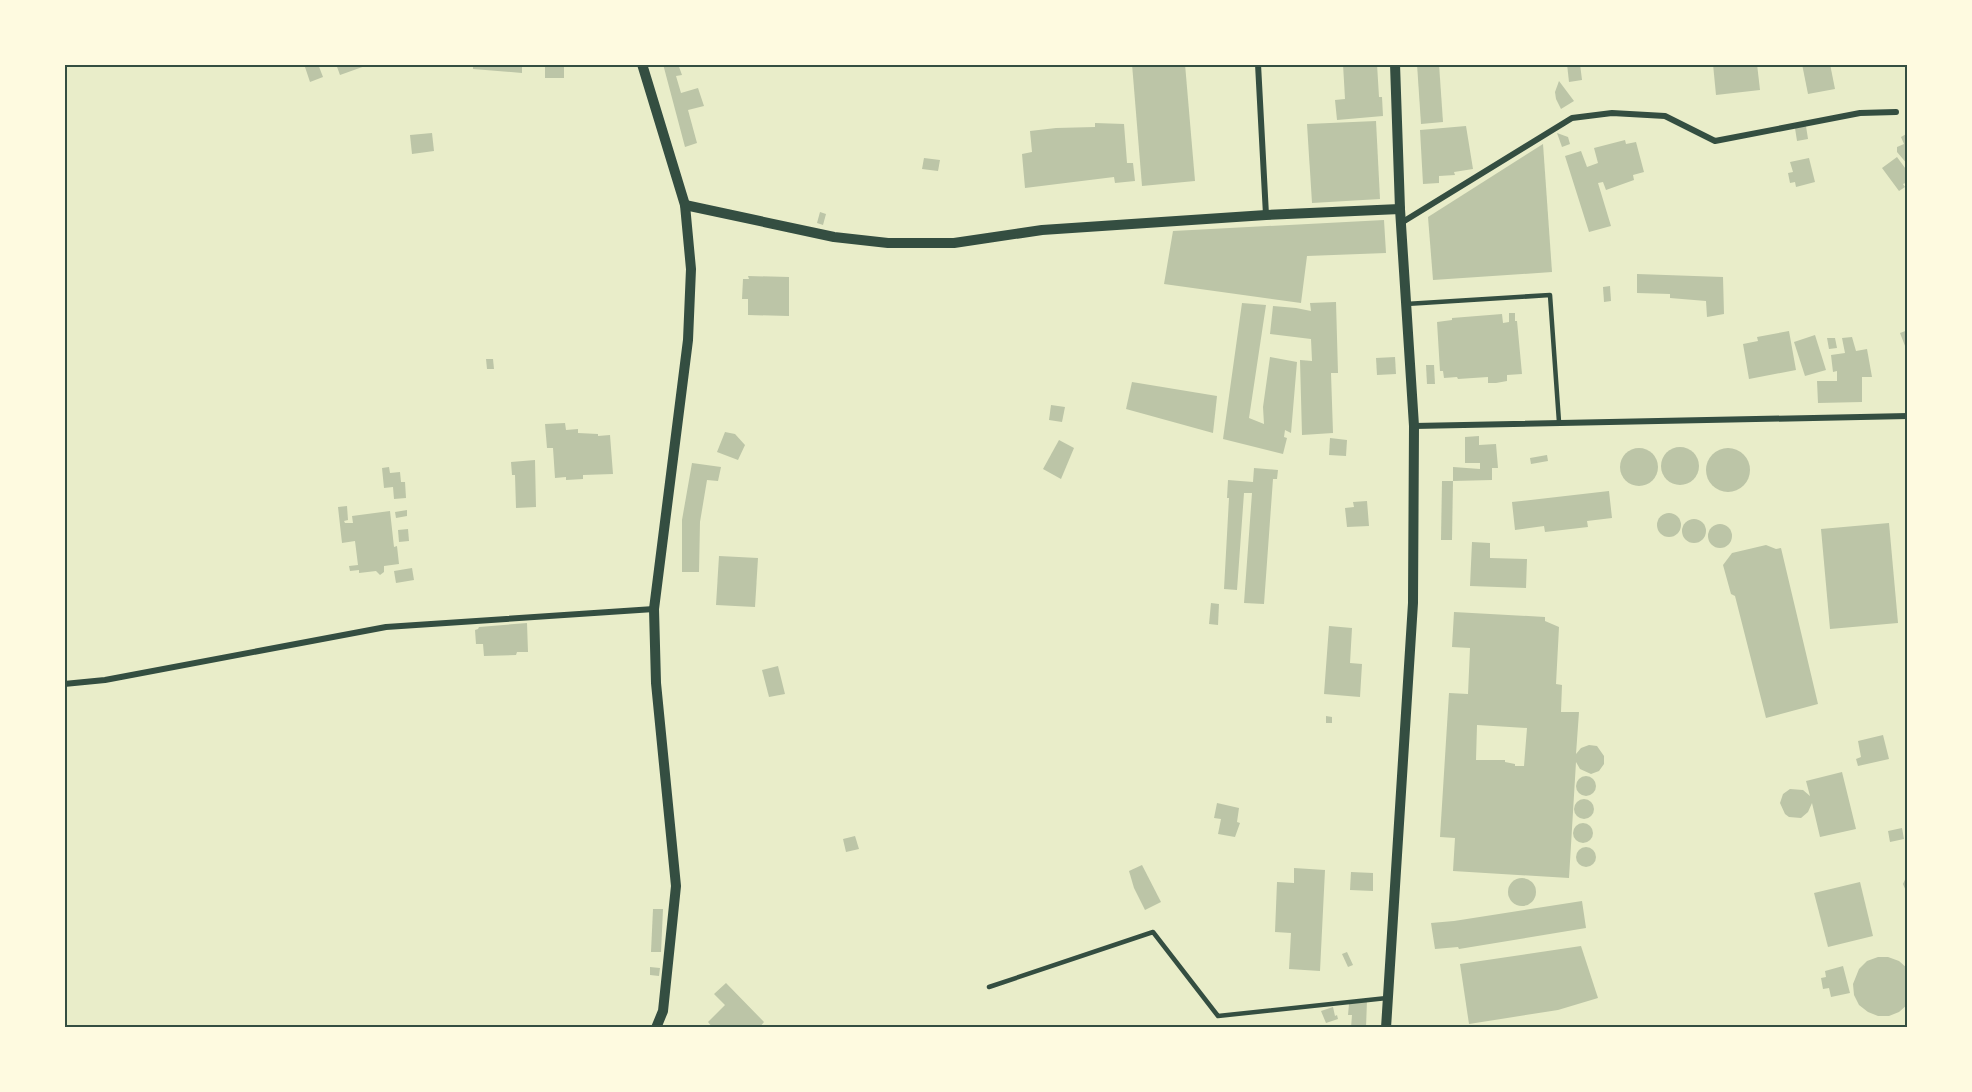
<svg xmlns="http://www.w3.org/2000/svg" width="1972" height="1092" font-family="'IBM Plex Sans',sans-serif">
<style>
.building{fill:#bcc5a7;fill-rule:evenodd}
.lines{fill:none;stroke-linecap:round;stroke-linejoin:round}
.service{stroke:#344e41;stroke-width:4.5}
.minor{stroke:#344e41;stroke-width:6}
.tertiary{stroke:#344e41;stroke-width:10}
.neatline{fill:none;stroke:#344e41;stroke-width:2}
</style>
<rect width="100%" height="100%" fill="#e9edc9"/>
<g class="building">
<path d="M 304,64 L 318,64 L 323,77 L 310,82 Z"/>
<path d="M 336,64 L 368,64 L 368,65 L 340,75 Z"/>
<path d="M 473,64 L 522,64 L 522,73 L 473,69 Z"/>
<rect x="545" y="64" width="19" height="14"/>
<path d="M 663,64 L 678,64 L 682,75 L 676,76 L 681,93 L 698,88 L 704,106 L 688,110 L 697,143 L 685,147 Z"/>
<path d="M 1132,64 L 1185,64 L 1195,181 L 1142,186 Z"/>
<path d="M 1343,64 L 1377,64 L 1379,97 L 1382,97 L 1383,116 L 1337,120 L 1335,100 L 1345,99 Z"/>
<path d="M 1417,64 L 1439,64 L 1443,122 L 1421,124 Z"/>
<path d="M 1567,64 L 1580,64 L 1582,80 L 1569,82 Z"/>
<path d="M 1713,64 L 1757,64 L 1760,90 L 1716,95 Z"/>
<path d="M 1802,64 L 1830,64 L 1835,89 L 1808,94 Z"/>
<path d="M 1559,81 L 1574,101 L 1561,109 L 1556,99 L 1555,92 Z"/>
<path d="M 1376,121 L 1380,199 L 1312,203 L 1307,124 Z"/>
<path d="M 1095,123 L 1124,124 L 1127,163 L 1133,163 L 1135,181 L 1115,183 L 1114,177 L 1025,188 L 1022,154 L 1032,152 L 1030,131 L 1056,128 L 1095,127 Z"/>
<path d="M 1466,126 L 1473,169 L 1454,172 L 1455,175 L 1439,176 L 1439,183 L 1423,184 L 1420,130 Z"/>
<path d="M 1806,126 L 1808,139 L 1797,141 L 1795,128 Z"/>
<path d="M 432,133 L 434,151 L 412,154 L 410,135 Z"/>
<path d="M 1557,133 L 1568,137 L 1570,144 L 1562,147 Z"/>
<path d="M 1908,133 L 1908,165 L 1897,152 L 1897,147 L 1904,144 L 1901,137 Z"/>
<path d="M 1625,140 L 1626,144 L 1636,142 L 1644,172 L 1633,175 L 1634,180 L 1606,190 L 1603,182 L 1598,183 L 1611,226 L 1589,232 L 1565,156 L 1581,151 L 1587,167 L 1598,163 L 1594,148 Z"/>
<path d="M 1543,144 L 1552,272 L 1433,280 L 1428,217 Z"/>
<path d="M 1897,157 L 1908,172 L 1908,182 L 1903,184 L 1905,187 L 1899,191 L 1882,168 Z"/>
<path d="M 924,158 L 940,160 L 938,171 L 922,169 Z"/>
<path d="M 1809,158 L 1815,182 L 1796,187 L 1795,182 L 1790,183 L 1788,173 L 1793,172 L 1790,162 Z"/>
<path d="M 820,212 L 826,214 L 823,225 L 817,223 Z"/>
<path d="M 1384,220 L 1386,253 L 1307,256 L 1301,303 L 1164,284 L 1173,231 Z"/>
<path d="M 1637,274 L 1723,277 L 1724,314 L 1707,317 L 1706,301 L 1670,298 L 1670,294 L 1637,293 Z"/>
<path d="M 748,276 L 789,277 L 789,316 L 748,315 L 748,299 L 742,299 L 743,279 L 749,279 Z"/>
<path d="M 1610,286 L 1611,301 L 1604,302 L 1603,287 Z"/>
<path d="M 1336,302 L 1338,373 L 1331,373 L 1333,433 L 1302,435 L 1300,360 L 1312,361 L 1311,339 L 1270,334 L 1273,306 L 1296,308 L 1311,311 L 1310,303 Z"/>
<path d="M 1242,303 L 1266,305 L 1249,418 L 1264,424 L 1263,407 L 1270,357 L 1297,362 L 1291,433 L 1285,430 L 1284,437 L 1287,438 L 1283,454 L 1223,439 Z"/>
<path d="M 1509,313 L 1515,313 L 1515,321 L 1517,321 L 1522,374 L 1507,375 L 1507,381 L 1496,383 L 1488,383 L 1488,377 L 1458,379 L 1457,377 L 1444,378 L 1443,371 L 1440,371 L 1437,322 L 1452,320 L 1452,318 L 1502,314 L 1503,323 L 1509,322 Z"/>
<path d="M 1908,330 L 1908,351 L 1907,351 L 1900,333 Z"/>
<path d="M 1789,331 L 1796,370 L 1749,379 L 1743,344 L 1758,341 L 1757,337 Z"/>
<path d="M 1815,335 L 1826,370 L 1805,376 L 1794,342 Z"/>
<path d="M 1852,337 L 1856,351 L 1867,349 L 1872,377 L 1862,377 L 1862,402 L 1818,403 L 1817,381 L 1837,381 L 1837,371 L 1833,372 L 1831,355 L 1845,353 L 1842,338 Z"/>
<path d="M 1827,338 L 1835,338 L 1837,348 L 1829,349 Z"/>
<path d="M 1395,357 L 1396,374 L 1377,375 L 1376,358 Z"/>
<path d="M 486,359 L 493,359 L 494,369 L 487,369 Z"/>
<path d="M 1426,365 L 1434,365 L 1435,384 L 1427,384 Z"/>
<path d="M 1132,382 L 1217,396 L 1213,433 L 1126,409 Z"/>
<path d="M 1051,405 L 1065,407 L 1062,422 L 1049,420 Z"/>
<path d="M 565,423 L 566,430 L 578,429 L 578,433 L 598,434 L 598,436 L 610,435 L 613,474 L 583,475 L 583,479 L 566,480 L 566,477 L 555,478 L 553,448 L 547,448 L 545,424 Z"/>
<path d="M 725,432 L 735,434 L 745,445 L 738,460 L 717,452 Z"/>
<path d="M 1479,436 L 1479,445 L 1496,444 L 1498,468 L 1492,468 L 1492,480 L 1453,481 L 1453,467 L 1480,469 L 1480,463 L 1465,463 L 1465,437 Z"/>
<path d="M 1330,438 L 1347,440 L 1346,456 L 1329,455 Z"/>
<path d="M 1059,440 L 1074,448 L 1061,479 L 1043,469 Z"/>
<circle cx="1680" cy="466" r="19"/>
<circle cx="1728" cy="470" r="22"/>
<circle cx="1639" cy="467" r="19"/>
<path d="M 1547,455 L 1548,461 L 1531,464 L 1530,458 Z"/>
<path d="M 535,460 L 536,507 L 516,508 L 515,475 L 512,475 L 511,462 Z"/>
<path d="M 692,463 L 721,467 L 718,481 L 707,480 L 700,522 L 699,572 L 682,572 L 682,520 Z"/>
<path d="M 389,467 L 390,473 L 400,472 L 401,482 L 405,482 L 406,498 L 394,499 L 393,487 L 384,488 L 382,468 Z"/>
<path d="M 1254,468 L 1278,470 L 1277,479 L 1273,479 L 1264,604 L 1244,603 L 1252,493 L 1244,493 L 1237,590 L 1224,589 L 1229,498 L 1227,498 L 1228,480 L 1253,482 Z"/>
<path d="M 1442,481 L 1453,481 L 1452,540 L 1441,540 Z"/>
<path d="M 1609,491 L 1612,518 L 1587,521 L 1588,527 L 1545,532 L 1544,526 L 1515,530 L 1512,502 Z"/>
<path d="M 1367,501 L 1369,526 L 1347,527 L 1345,508 L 1354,507 L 1353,502 Z"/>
<path d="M 347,506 L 348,520 L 344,521 L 345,523 L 353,523 L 352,516 L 390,511 L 394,547 L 397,546 L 399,564 L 384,566 L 384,572 L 380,575 L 376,571 L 359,573 L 359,570 L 350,571 L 349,566 L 358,565 L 355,541 L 342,543 L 338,507 Z"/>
<path d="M 407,510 L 407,516 L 396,518 L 395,512 Z"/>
<circle cx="1669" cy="525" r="12"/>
<circle cx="1694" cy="531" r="12"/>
<path d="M 1889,523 L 1898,623 L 1830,629 L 1821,529 Z"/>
<circle cx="1720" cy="536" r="12"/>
<path d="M 408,529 L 409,541 L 399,542 L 398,530 Z"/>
<path d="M 1472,542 L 1490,543 L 1490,558 L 1527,559 L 1526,588 L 1470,586 Z"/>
<path d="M 1766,545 L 1776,549 L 1781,548 L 1818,704 L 1766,718 L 1735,596 L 1731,594 L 1723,565 L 1732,553 Z"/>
<path d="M 719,556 L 758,558 L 755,607 L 716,605 Z"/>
<path d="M 412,568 L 414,580 L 396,583 L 394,571 Z"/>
<path d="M 1211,603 L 1219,604 L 1218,625 L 1209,624 Z"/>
<path d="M 1454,612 L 1545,617 L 1545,621 L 1559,627 L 1556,684 L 1562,685 L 1561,712 L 1579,712 L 1576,754 L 1581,748 L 1589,745 L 1597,746 L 1604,756 L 1604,764 L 1599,771 L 1591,774 L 1580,769 L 1576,762 L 1569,878 L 1453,871 L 1455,838 L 1440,837 L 1449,693 L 1468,694 L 1470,648 L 1452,647 ZM 1477,725 L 1527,728 L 1524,766 L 1515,766 L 1515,764 L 1505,762 L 1505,760 L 1476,760 Z"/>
<path d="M 527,623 L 528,652 L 517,652 L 516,655 L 484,656 L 483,644 L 476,644 L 475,630 L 478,629 L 479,627 Z"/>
<path d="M 1329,626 L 1352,628 L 1350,663 L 1362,664 L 1360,697 L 1324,694 Z"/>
<path d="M 778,666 L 785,694 L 769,697 L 762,670 Z"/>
<path d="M 1326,716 L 1332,717 L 1332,723 L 1326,723 Z"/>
<path d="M 1883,735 L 1889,759 L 1858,766 L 1856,759 L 1861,757 L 1858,741 Z"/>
<path d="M 1842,772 L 1856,829 L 1820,837 L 1812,803 L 1808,812 L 1801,818 L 1789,817 L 1785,814 L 1780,803 L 1783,794 L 1790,789 L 1803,790 L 1810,796 L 1806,781 Z"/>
<circle cx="1586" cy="786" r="10"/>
<circle cx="1584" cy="809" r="10"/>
<path d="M 1217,803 L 1239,808 L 1237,822 L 1240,823 L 1235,837 L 1218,834 L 1221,819 L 1214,818 Z"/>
<circle cx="1583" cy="833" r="10"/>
<path d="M 1902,828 L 1904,839 L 1890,842 L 1888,831 Z"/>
<path d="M 855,836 L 859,849 L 846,852 L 843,839 Z"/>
<circle cx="1586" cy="857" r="10"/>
<path d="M 1142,865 L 1161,902 L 1145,910 L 1134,888 L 1129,871 Z"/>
<path d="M 1294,868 L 1325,870 L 1320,971 L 1289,969 L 1291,933 L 1275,932 L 1277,882 L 1294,883 Z"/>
<path d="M 1351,872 L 1373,873 L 1373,891 L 1350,890 Z"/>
<path d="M 1908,873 L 1908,896 L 1903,884 Z"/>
<circle cx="1522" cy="892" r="14"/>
<path d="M 1860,882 L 1873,936 L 1828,947 L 1814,893 Z"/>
<path d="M 1582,901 L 1586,928 L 1459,949 L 1458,947 L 1435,949 L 1431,923 L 1454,921 Z"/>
<path d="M 653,909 L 663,909 L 661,952 L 651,952 Z"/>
<path d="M 1581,946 L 1598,998 L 1558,1010 L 1469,1024 L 1460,964 Z"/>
<path d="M 1347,952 L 1353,965 L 1348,967 L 1342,954 Z"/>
<path d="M 1878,957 L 1888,957 L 1899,961 L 1908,969 L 1908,1004 L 1899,1012 L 1889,1016 L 1878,1016 L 1868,1012 L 1859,1005 L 1854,995 L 1853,984 L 1859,969 L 1867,961 Z"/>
<path d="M 1843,966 L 1850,993 L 1831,997 L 1829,988 L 1823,989 L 1821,978 L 1826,977 L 1825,971 Z"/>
<path d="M 650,967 L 660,968 L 659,976 L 650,975 Z"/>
<path d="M 726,983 L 764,1022 L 759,1028 L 713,1028 L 708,1022 L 725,1005 L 714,994 Z"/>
<path d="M 1367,1000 L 1366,1028 L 1351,1028 L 1352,1015 L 1348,1015 L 1349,1004 Z"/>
<path d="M 1333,1007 L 1335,1016 L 1337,1015 L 1338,1019 L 1326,1023 L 1321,1011 Z"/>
</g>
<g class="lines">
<g class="service">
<path d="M 1406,304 L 1550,295 L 1559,422"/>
<path d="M 989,987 L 1153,932 L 1218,1016 L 1387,998"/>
</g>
<g class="minor">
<path d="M 1258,64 L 1266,215"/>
<path d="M 1401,223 L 1572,118 L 1612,113 L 1665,116 L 1715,141 L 1860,113 L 1896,112"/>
<path d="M 1414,426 L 1908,416"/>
<path d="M 64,684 L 105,680 L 386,627 L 654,609"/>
</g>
<g class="tertiary">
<path d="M 642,64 L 685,205 L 691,269 L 688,340 L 654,609 L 656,683 L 676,886 L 663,1011 L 656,1028"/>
<path d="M 685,205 L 834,237 L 888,243 L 954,243 L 1042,230 L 1266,215 L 1400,209"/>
<path d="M 1386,1028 L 1413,603 L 1414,426 L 1400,209 L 1395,64"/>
</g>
</g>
<rect width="1972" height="1092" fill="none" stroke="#fefae0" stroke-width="132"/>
<rect x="66" y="66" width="1840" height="960" class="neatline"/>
</svg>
